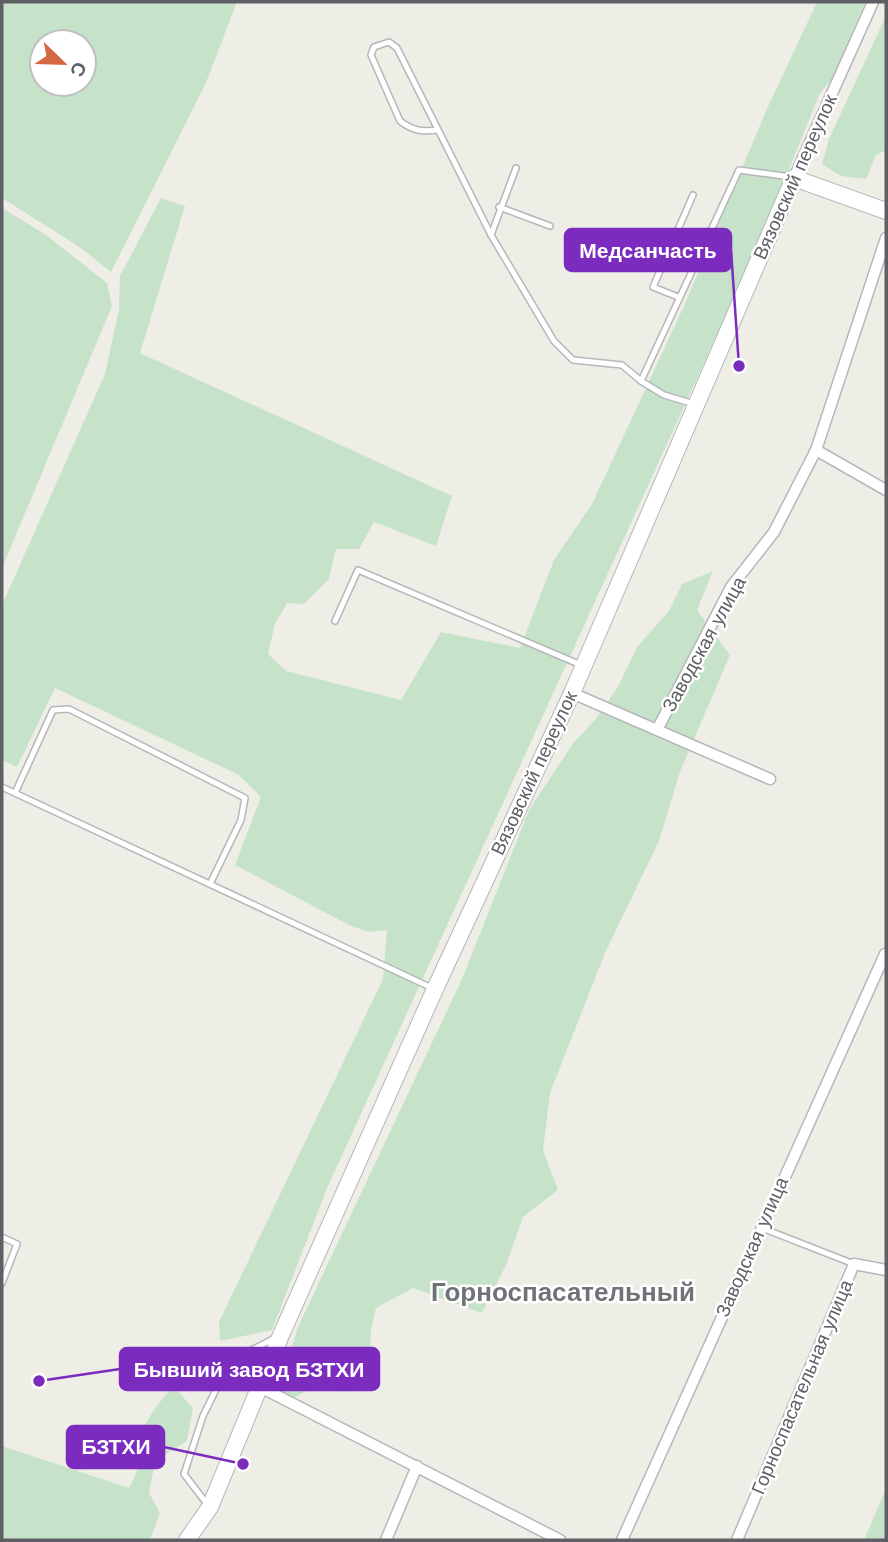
<svg xmlns="http://www.w3.org/2000/svg" width="888" height="1542" font-family="'Work Sans',sans-serif">
<style>
.green{fill:#c6e3ca;fill-rule:evenodd}
.lines{fill:none;stroke-linecap:round;stroke-linejoin:round}
.lane-casing{stroke:#b6b7bb;stroke-width:8}
.street-casing{stroke:#b6b7bb;stroke-width:13}
.secondary-casing{stroke:#b5b7bc;stroke-width:18}
.lane{stroke:#fff;stroke-width:5}
.street{stroke:#fff;stroke-width:10}
.secondary{stroke:#fff;stroke-width:16}
.labels{text-anchor:middle;dominant-baseline:central;stroke-width:5;stroke-linejoin:round;paint-order:stroke}
.street-label{font-size:19px;fill:#5e6065;stroke:#fff}
.district-label{font-size:26px;font-weight:bold;fill:#6f7277;stroke:#fff}
.leader{fill:none;stroke:#7b2cbf;stroke-width:2.5}
.callout-dot{fill:#7b2cbf;stroke:#fff;stroke-width:2.5}
.callout{fill:#7b2cbf;stroke:#7b2cbf;stroke-width:2.5}
.callout-label{font-size:21px;text-anchor:middle;font-weight:bold;fill:#fff}
</style>
<rect width="100%" height="100%" fill="#eeeee6"/>
<g class="green">
<path d="M 2,2 L 237,2 L 205,85 L 111,272 L 78,246 L 2,198 ZM 84,42 L 84,84 L 42,84 L 42,42 Z"/>
<path d="M 817,2 L 865,2 L 834,77 L 820,93 L 771,214 L 715,339 L 328,1186 L 272,1330 L 220,1341 L 219,1322 L 383,979 L 387,930 L 369,932 L 349,925 L 235,865 L 261,797 L 239,775 L 55,688 L 17,767 L 2,760 L 2,605 L 105,374 L 119,310 L 120,276 L 161,198 L 185,206 L 140,353 L 452,496 L 436,546 L 374,522 L 359,549 L 336,549 L 329,579 L 304,604 L 287,603 L 275,624 L 268,654 L 286,671 L 401,700 L 441,632 L 520,648 L 554,560 L 592,504 L 684,306 L 766,111 Z"/>
<path d="M 886,16 L 886,150 L 876,155 L 866,179 L 841,176 L 822,164 L 829,139 Z"/>
<path d="M 2,208 L 46,235 L 107,283 L 112,306 L 2,568 Z"/>
<path d="M 713,571 L 697,610 L 730,655 L 680,772 L 659,841 L 605,953 L 550,1093 L 543,1150 L 558,1190 L 523,1217 L 506,1265 L 482,1313 L 413,1288 L 376,1308 L 371,1330 L 369,1380 L 344,1392 L 316,1385 L 287,1402 L 278,1392 L 298,1327 L 462,979 L 529,810 L 574,742 L 595,720 L 618,687 L 637,647 L 669,611 L 682,584 Z"/>
<path d="M 173,1386 L 193,1408 L 187,1441 L 155,1461 L 149,1493 L 160,1513 L 150,1540 L 2,1540 L 2,1446 L 129,1488 C 143,1464 135,1461 140,1439 C 144,1420 161,1401 173,1386 Z"/>
<path d="M 886,1489 L 886,1540 L 864,1540 Z"/>
</g>
<g class="lines">
<defs>
<g id="lane">
<path d="M 438,130 C 422,132 413,131 400,121 L 371,55 L 374,47 L 389,42 L 397,48 L 491,235 L 554,341 L 573,360 L 622,365 L 641,381"/>
<path d="M 499,207 L 550,226"/>
<path d="M 491,235 L 516,168"/>
<path d="M 678,297 L 653,287 L 693,195"/>
<path d="M 694,404 L 664,395 L 641,381 L 739,170 L 791,177"/>
<path d="M 335,621 L 358,570 L 581,665"/>
<path d="M 2,787 L 432,988"/>
<path d="M 15,793 L 53,710 L 69,709 L 245,798 L 241,820 L 210,884"/>
<path d="M 762,1228 L 854,1264"/>
<path d="M 2,1237 L 17,1244 L 2,1283"/>
<path d="M 207,1504 L 184,1474 L 203,1416 L 230,1361 L 275,1338"/>
</g>
<g id="street">
<path d="M 794,178 L 873,2"/>
<path d="M 816,450 L 886,490"/>
<path d="M 572,693 L 657,730 L 731,587 L 774,532 L 816,450 L 886,238"/>
<path d="M 657,730 L 770,779"/>
<path d="M 260,1387 L 560,1540"/>
<path d="M 386,1540 L 417,1466"/>
<path d="M 622,1540 L 885,954"/>
<path d="M 737,1540 L 854,1264 L 886,1270"/>
</g>
<path id="secondary" d="M 187,1540 L 210,1507 L 281,1335 L 435,989 L 572,693 L 794,178 L 886,211"/>
</defs>
<use href="#lane" class="lane-casing"/>
<use href="#street" class="street-casing"/>
<use href="#secondary" class="secondary-casing"/>
<use href="#lane" class="lane"/>
<use href="#street" class="street"/>
<use href="#secondary" class="secondary"/>
</g>
<g class="labels">
<g class="street-label">
<text transform="translate(795 177) rotate(-66)">Вязовский переулок</text>
<text transform="translate(704 644) rotate(-61)">Заводская улица</text>
<text transform="translate(534 773) rotate(-65)">Вязовский переулок</text>
<text transform="translate(752 1247) rotate(-66)">Заводская улица</text>
<text transform="translate(802 1387) rotate(-67)">Горноспасательная улица</text>
</g>
<g class="district-label">
<text x="563" y="1292">Горноспасательный</text>
</g>
</g>
<path class="leader" d="M739 366L731 250M39 1381L120 1369M243 1464L164 1447"/>
<g class="callout-dot">
<circle cx="739" cy="366" r="7"/>
<circle cx="39" cy="1381" r="7"/>
<circle cx="243" cy="1464" r="7"/>
</g>
<g class="callout">
<rect x="565" y="229" width="166" height="42" rx="7"/>
<rect x="120" y="1348" width="259" height="42" rx="7"/>
<rect x="67" y="1426" width="97" height="42" rx="7"/>
</g>
<g class="callout-label">
<text x="648" y="258">Медсанчасть</text>
<text x="249" y="1377">Бывший завод БЗТХИ</text>
<text x="116" y="1454">БЗТХИ</text>
</g>
<rect width="888" height="1542" fill="none" stroke="#5e6065" stroke-width="7"/>
<g transform="translate(63 63) rotate(113)"><circle r="33" fill="#ffffff" stroke="#bfbfc1" stroke-width="2"/>
<path d="M0-5L12 26L0 18L-12 26Z" fill="#d66744"/>
<text y="-10" font-size="19" font-weight="bold" text-anchor="middle" fill="#5e6065">С</text>
</g>
</svg>
